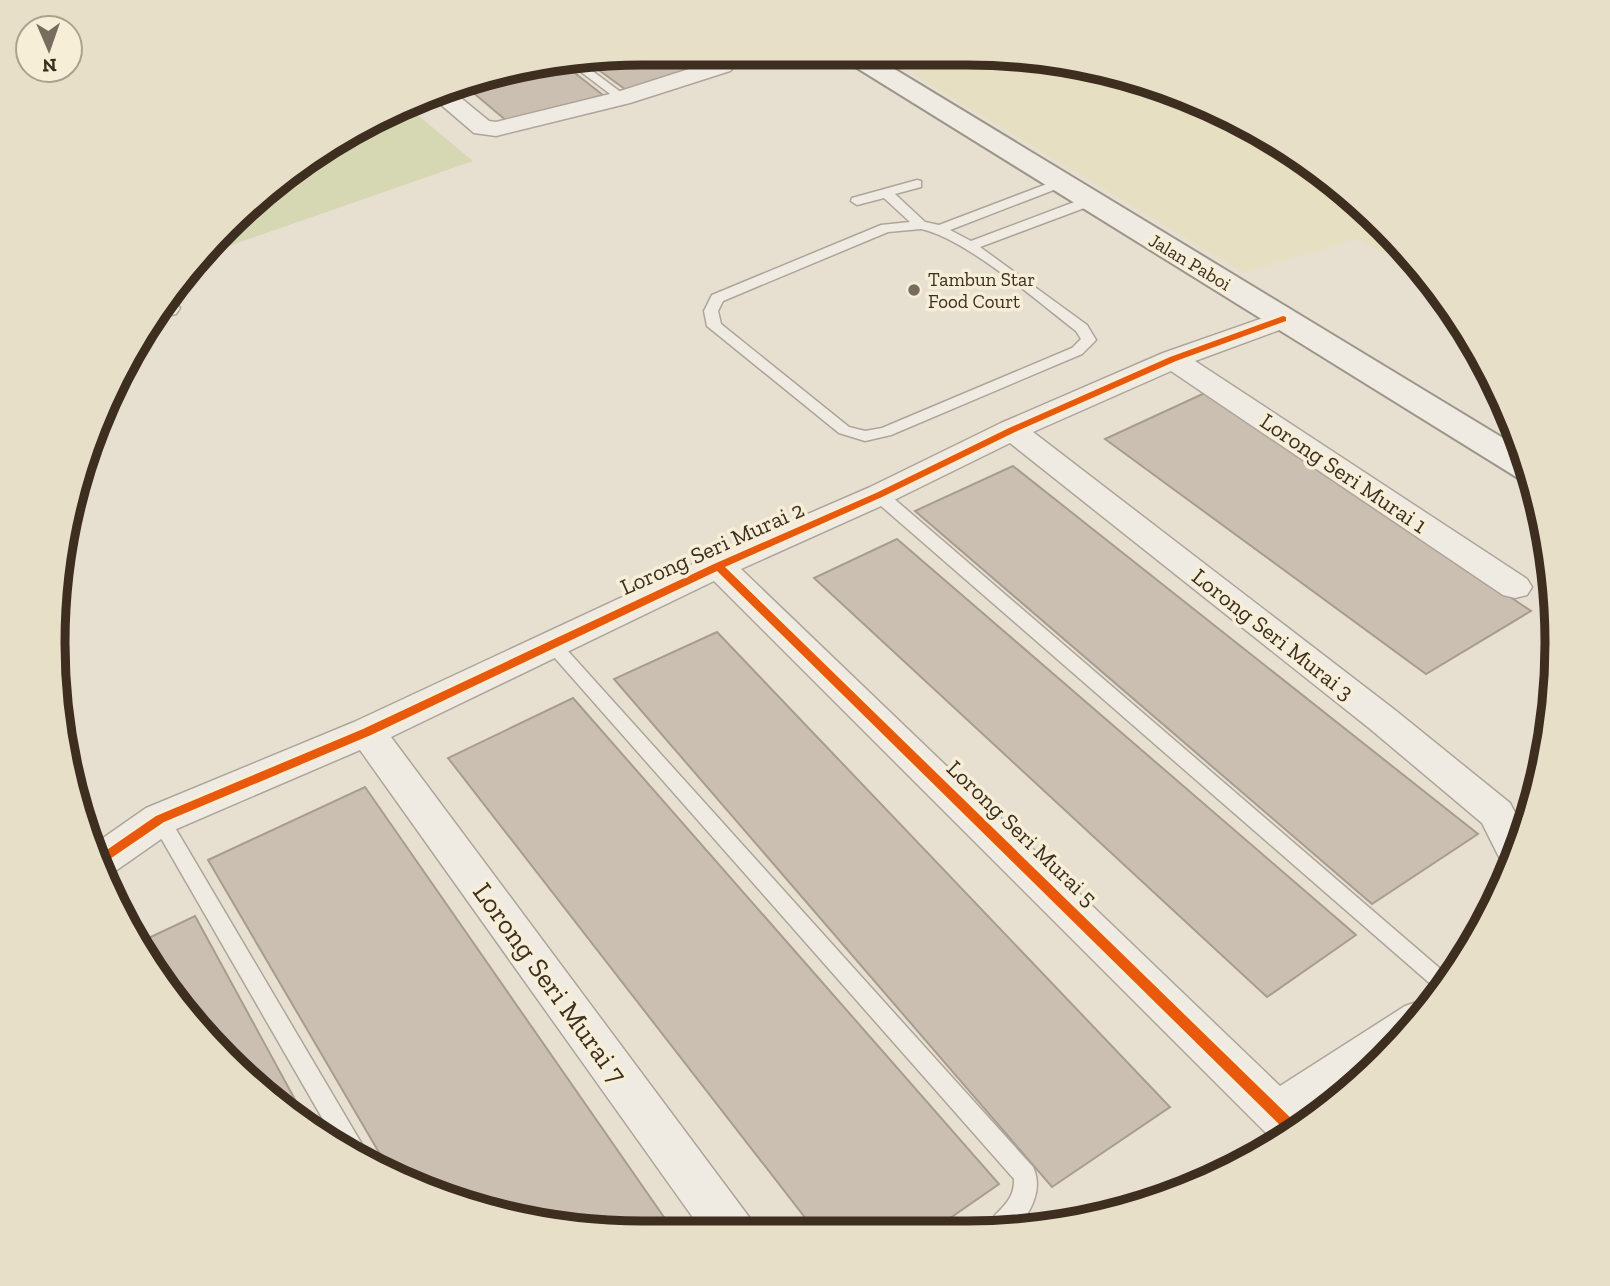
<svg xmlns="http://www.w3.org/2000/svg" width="1610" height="1286" font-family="'Zilla Slab',serif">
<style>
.farmland{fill:#e6dfc2}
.green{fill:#d6d7b3}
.building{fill:#cbbfb2;stroke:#a89c90;stroke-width:2}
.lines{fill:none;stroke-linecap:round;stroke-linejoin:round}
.lane-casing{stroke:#ada599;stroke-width:3}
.street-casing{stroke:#ada599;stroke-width:3}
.secondary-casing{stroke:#9c958a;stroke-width:4}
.lane{fill:#efebe3;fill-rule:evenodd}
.street{fill:#efebe3;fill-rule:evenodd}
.secondary{fill:#efebe3;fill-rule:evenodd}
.cycleway-casing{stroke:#f7eed8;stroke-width:5}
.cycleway{fill:#e8590c;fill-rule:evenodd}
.poi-dot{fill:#786c5e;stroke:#f7eed8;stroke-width:2.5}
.labels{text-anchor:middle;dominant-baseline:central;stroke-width:7;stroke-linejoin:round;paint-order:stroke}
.far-street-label{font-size:19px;fill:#3d2e20;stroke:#f7eed8}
.far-poi-label{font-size:19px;fill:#3d2e20;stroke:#f7eed8;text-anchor:start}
.street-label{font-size:23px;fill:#3d2e20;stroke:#f7eed8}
.near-street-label{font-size:28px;fill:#3d2e20;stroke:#f7eed8}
.rim{fill:none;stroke:#3d2e20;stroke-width:9}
</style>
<rect width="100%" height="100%" fill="#e7e0d1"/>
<path class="farmland" d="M 965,54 L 1005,54 L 1157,84 L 1263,132 L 1356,199 L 1408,263 L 1356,239 L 1244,273 L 913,74 Z"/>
<path class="green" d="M 408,107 L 473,161 L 203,255 L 226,225 L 348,131 Z"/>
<g class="building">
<path d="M 643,52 L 700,53 L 715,64 L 626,90 L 585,60 Z"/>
<path d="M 562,63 L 603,95 L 509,123 L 463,84 L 491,73 Z"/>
<path d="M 1207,392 L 1531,611 L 1426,674 L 1105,439 Z"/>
<path d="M 1013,466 L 1478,834 L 1372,904 L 915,511 Z"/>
<path d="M 897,539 L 1356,935 L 1267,997 L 814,578 Z"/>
<path d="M 717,632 L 1170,1107 L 1052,1187 L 614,679 Z"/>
<path d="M 573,698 L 999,1184 L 930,1232 L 817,1233 L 448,758 Z"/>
<path d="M 365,787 L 675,1233 L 643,1233 L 528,1222 L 417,1188 L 391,1173 L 208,860 Z"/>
<path d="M 195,916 L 310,1127 L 284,1112 L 199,1032 L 136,944 Z"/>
</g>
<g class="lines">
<defs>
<g id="lane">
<path d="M 579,61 L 626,96 L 626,100 L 618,100 L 568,62 Z"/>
<path d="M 1060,179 L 1064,180 L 1064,186 L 950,230 L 971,241 L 1085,198 L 1095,198 L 1095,204 L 980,247 L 1087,325 L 1096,340 L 1082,354 L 891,435 L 865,441 L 839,433 L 707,326 L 704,311 L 712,295 L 881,225 L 910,222 L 884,198 L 857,205 L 851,201 L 852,198 L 917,180 L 921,181 L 921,187 L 895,194 L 925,222 L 939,225 ZM 921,229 C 965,238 1038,302 1076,331 L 1081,339 L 1072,348 L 882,428 L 865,431 L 849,427 L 721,324 L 718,311 L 723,301 L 888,232 Z"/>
<path d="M 879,490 L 885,491 L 1451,978 L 1441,993 L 873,499 L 871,495 L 873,491 Z"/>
<path d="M 552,638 L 558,640 L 1033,1167 C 1044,1190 1030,1214 1014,1231 L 983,1232 C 992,1211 1015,1206 1014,1179 L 546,648 L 543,644 Z"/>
<path d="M 160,812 L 167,814 L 363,1146 L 366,1153 L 364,1158 L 336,1142 L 150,819 L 153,814 Z"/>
</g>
<g id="street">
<path d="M 715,53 L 738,53 L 742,59 L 730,71 L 630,103 L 496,136 L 474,133 L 432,97 L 450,89 L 489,121 L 496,122 L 614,93 L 714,61 L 718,58 Z"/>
<path d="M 169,299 L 174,300 L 180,308 L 176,314 L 166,316 L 157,314 Z"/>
<path d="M 1283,311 L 1293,313 L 1297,319 L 1293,325 L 1195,361 L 1527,579 L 1532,587 L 1527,595 L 1515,598 L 1503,595 L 1171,371 L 1033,432 L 1395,710 L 1510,803 L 1524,830 L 1511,866 L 1502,863 L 1482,823 L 1369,728 L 1010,443 L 890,502 L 741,569 L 1280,1086 L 1405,1006 L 1420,1001 L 1433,1005 L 1362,1081 L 1310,1115 L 1312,1119 L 1277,1144 L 714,581 L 391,737 L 749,1217 L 756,1233 L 704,1233 L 360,750 L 174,830 L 114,872 L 105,875 L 93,845 L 146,808 L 354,722 L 706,558 L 868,488 L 1001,423 L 1163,353 Z"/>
</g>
<path id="secondary" d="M 838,53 L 868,53 L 1526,452 L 1532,480 L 1518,478 L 841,58 Z"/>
</defs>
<use href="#lane" class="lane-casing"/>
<use href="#street" class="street-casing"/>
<use href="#secondary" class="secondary-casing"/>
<use href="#lane" class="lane"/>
<use href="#street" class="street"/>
<use href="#secondary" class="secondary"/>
<defs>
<path id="cycleway" d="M 1283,316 L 1286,317 L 1286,321 L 1176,361 L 1015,432 L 882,497 L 725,567 L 1300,1127 L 1290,1135 L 717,571 L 371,735 L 164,822 L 101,865 L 98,856 L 156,816 L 363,729 L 714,564 L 876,493 L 1009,428 L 1170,357 Z"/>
</defs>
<use href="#cycleway" class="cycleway-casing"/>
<use href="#cycleway" class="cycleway"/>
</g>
<circle class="poi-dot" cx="914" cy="290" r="7"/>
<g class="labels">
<g class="far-street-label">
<text transform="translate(1190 262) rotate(31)">Jalan Paboi</text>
</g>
<g class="far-poi-label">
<text x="928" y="279">Tambun Star<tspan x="928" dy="22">Food Court</tspan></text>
</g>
<g class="street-label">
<text transform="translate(1344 473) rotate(34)">Lorong Seri Murai 1</text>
<text transform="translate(712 548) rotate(-24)">Lorong Seri Murai 2</text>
<text transform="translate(1273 634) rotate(38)">Lorong Seri Murai 3</text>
<text transform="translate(1022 833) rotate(44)">Lorong Seri Murai 5</text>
</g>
<g class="near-street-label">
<text transform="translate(550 983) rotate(54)">Lorong Seri Murai 7</text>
</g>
</g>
<path d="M0 0H1610V1286H0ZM643 65H967A578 578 0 0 1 1545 643V643A578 578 0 0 1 967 1221H643A578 578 0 0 1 65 643V643A578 578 0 0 1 643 65Z" fill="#e8dfc9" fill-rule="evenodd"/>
<path class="rim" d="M643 65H967A578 578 0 0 1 1545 643V643A578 578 0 0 1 967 1221H643A578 578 0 0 1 65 643V643A578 578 0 0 1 643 65Z"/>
<g transform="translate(49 49) rotate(178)"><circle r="33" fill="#f7eed8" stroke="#ada18e" stroke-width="2"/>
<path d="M0-5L12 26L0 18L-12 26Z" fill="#786c5e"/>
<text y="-10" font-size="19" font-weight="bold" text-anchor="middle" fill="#3d2e20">N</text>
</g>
</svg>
